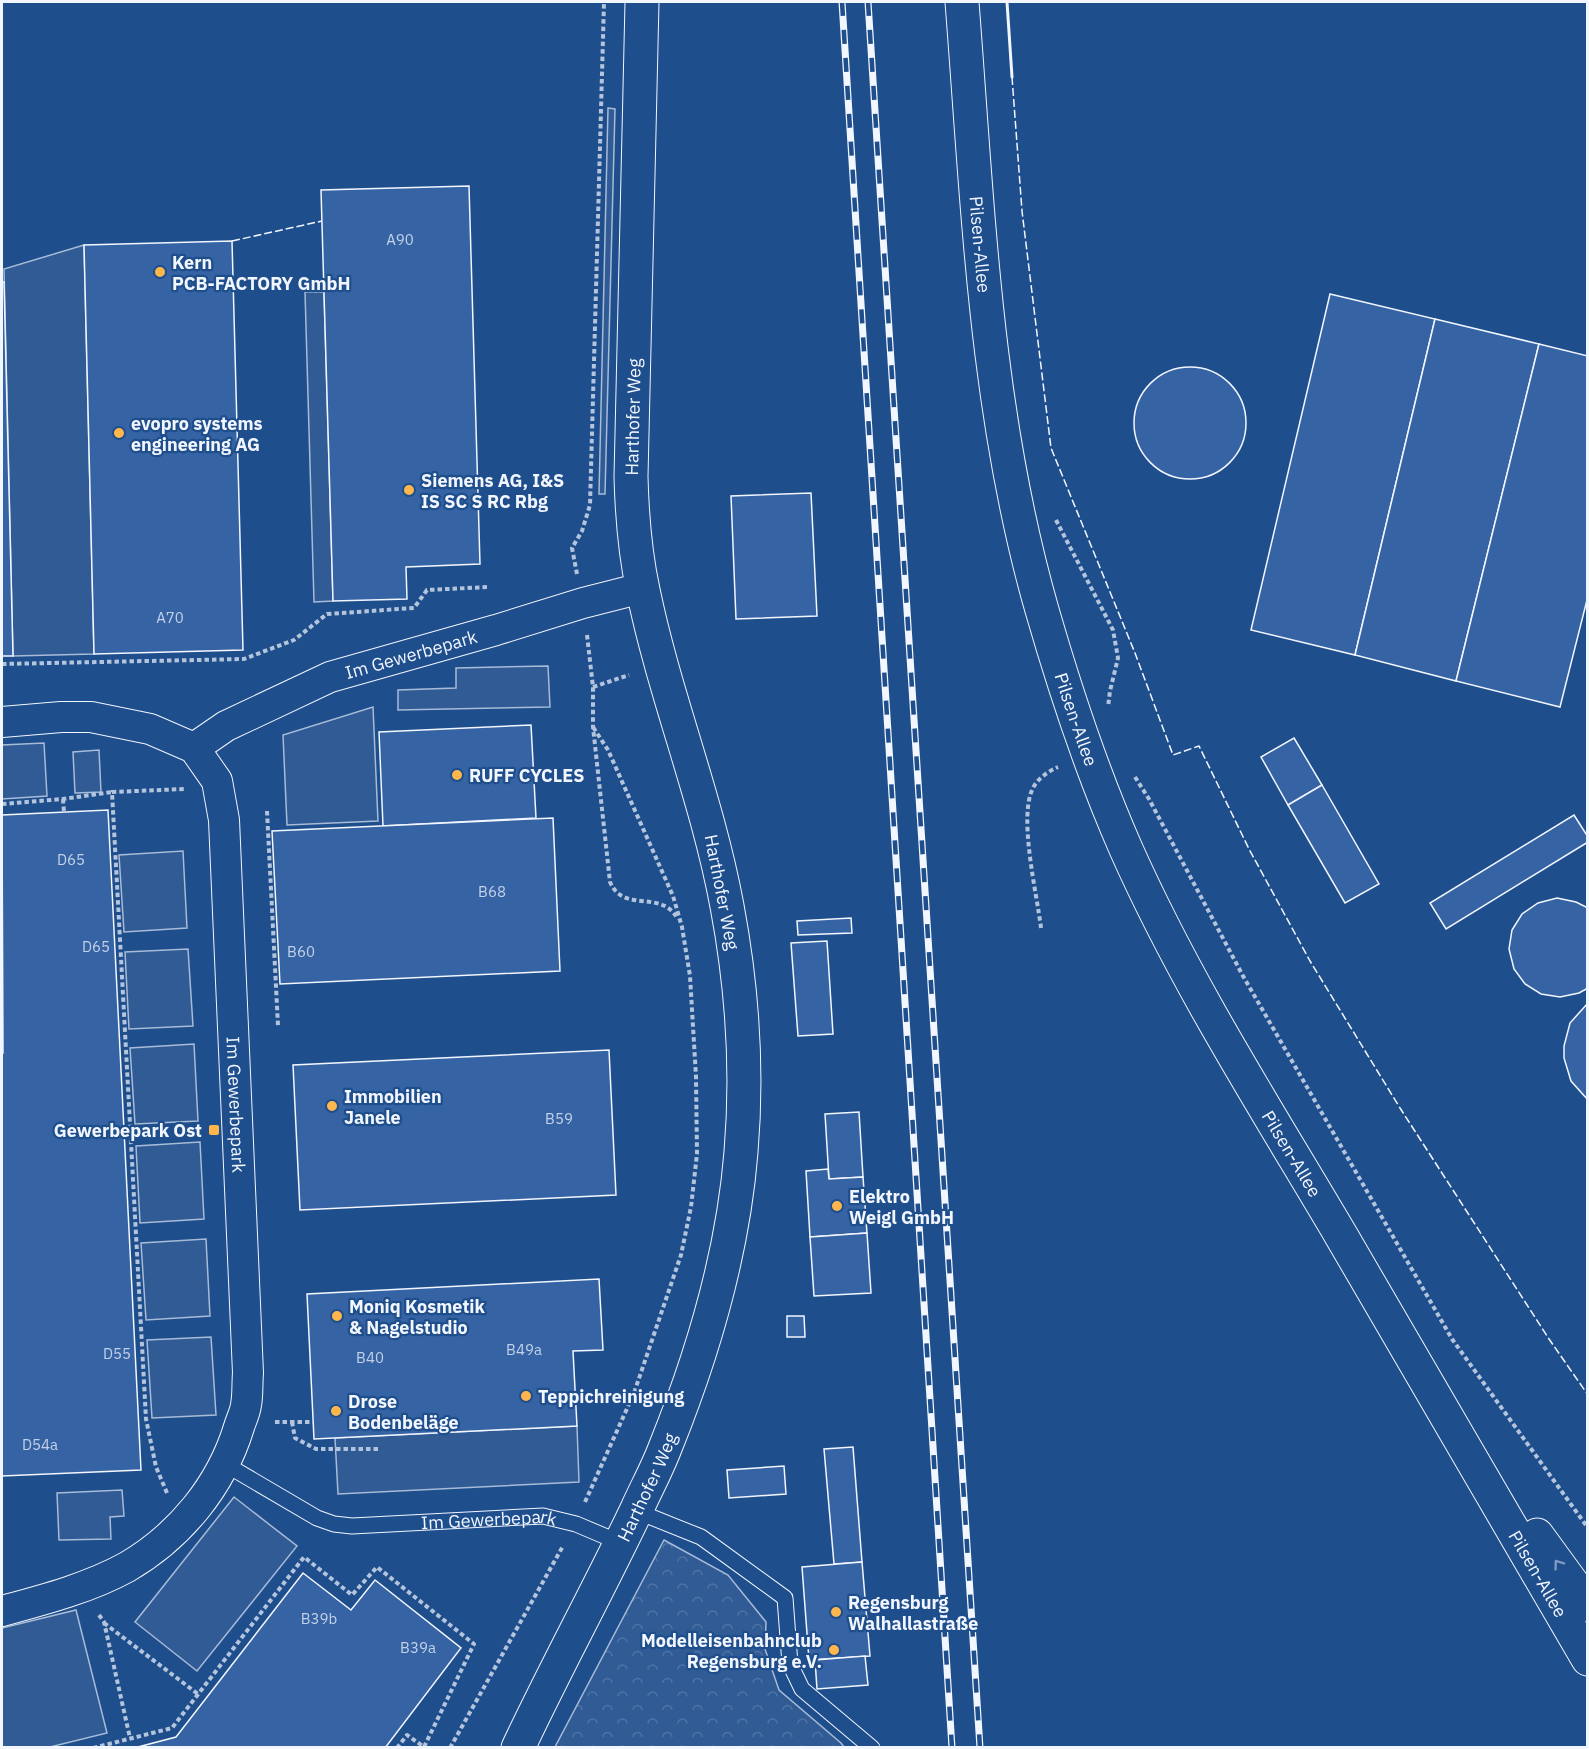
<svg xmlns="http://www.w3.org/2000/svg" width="1589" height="1749" font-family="'IBM Plex Sans',sans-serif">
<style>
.built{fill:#305b95;stroke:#a8bbd7;stroke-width:1.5}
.forest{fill:url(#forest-crowns);stroke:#a8bbd7;stroke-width:1.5}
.building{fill:#3563a3;stroke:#f2f6ff;stroke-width:1.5}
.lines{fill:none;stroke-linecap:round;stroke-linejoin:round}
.service-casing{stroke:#f2f6ff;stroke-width:17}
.minor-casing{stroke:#f2f6ff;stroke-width:32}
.tertiary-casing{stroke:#f2f6ff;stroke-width:35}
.primary-casing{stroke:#f2f6ff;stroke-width:35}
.path{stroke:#b3c4dc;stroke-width:4;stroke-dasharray:4.5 3;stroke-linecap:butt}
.service{stroke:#1f4e8c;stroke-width:15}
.minor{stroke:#1f4e8c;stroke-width:30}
.tertiary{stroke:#1f4e8c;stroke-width:33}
.primary{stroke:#1f4e8c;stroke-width:33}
.rail-casing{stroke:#f2f6ff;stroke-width:7}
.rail{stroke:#1f4e8c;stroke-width:4.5;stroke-dasharray:14;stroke-linecap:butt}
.fence{stroke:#f2f6ff;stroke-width:1.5;stroke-dasharray:8 3;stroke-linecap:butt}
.wall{stroke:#f2f6ff;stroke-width:3}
.oneway{stroke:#7e9ac0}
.poi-dot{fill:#ffb74d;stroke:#1f4e8c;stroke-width:2}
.labels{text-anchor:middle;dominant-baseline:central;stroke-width:4.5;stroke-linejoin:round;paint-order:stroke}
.number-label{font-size:15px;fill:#c3d1e8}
.street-label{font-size:18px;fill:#f2f6ff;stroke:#1f4e8c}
.poi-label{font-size:18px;font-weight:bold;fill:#f2f6ff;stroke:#1f4e8c;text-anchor:start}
</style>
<defs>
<pattern id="forest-crowns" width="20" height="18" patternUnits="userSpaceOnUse" patternTransform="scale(1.5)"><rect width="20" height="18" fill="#305b95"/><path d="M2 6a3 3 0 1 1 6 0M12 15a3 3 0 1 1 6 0" fill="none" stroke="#4e73a5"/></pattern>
</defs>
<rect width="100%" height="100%" fill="#1f4e8c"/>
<g class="built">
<path d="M 608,108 L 615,109 L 605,494 L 599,494 Z"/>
<path d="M 84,245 L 94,654 L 13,656 L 4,269 Z"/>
<path d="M 305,292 L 324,292 L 333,601 L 314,602 Z"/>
<path d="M 548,666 L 550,707 L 398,710 L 398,690 L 456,688 L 456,668 Z"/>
<path d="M 373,707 L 378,821 L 287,825 L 283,735 Z"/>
<path d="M 44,743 L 47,796 L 2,799 L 2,745 Z"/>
<path d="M 99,750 L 101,792 L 75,793 L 73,752 Z"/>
<path d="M 183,851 L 187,928 L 124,932 L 119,855 Z"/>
<path d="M 188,949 L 193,1026 L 129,1029 L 125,952 Z"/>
<path d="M 194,1044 L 198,1121 L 135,1124 L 130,1048 Z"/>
<path d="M 200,1142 L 204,1219 L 140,1223 L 136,1146 Z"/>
<path d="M 206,1239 L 210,1316 L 146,1320 L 141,1243 Z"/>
<path d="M 211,1337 L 216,1415 L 152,1418 L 147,1340 Z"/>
<path d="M 577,1426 L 579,1482 L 338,1494 L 335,1438 Z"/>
<path d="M 122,1490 L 124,1516 L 110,1517 L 111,1539 L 59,1540 L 57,1493 Z"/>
<path d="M 234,1497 L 297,1546 L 197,1671 L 135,1622 Z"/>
<path d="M 76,1610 L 107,1733 L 50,1747 L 2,1747 L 2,1628 Z"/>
</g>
<path class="forest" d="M 664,1540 L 728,1575 L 766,1622 L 765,1649 L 779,1690 L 841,1743 L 844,1747 L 555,1747 Z"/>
<g class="building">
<path d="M 469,186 L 480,564 L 406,567 L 407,599 L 333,601 L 321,190 Z"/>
<path d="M 232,241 L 243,650 L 94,654 L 84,245 Z"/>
<path d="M 2,282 L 4,282 L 13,656 L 2,656 Z"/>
<path d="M 1330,294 L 1435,319 L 1355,655 L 1251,630 Z"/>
<path d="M 1435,319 L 1539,344 L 1456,681 L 1355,655 Z"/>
<path d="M 1539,344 L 1588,356 L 1588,596 L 1560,707 L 1456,681 Z"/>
<circle cx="1190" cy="423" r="56"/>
<path d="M 811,493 L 817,616 L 736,619 L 731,496 Z"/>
<path d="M 531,725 L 536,818 L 383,826 L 379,732 Z"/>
<path d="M 1294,738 L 1322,785 L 1288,805 L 1261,757 Z"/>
<path d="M 1322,785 L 1379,884 L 1345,903 L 1288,805 Z"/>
<path d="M 108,810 L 141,1470 L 2,1476 L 2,1053 L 3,1053 L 2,815 Z"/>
<path d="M 1574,815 L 1588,837 L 1588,842 L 1446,929 L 1430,903 Z"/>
<path d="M 553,818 L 560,971 L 280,984 L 272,831 Z"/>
<path d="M 1557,898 L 1576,902 L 1588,908 L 1588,988 L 1579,993 L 1560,997 L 1541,994 L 1525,984 L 1514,969 L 1509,949 L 1512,930 L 1522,914 L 1538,903 Z"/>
<path d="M 851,918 L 852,933 L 798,935 L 797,921 Z"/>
<path d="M 827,941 L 833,1034 L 798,1036 L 791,943 Z"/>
<path d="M 1588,1003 L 1588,1100 L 1571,1081 L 1564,1058 L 1564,1046 L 1570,1023 Z"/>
<path d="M 609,1050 L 616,1195 L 300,1210 L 293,1065 Z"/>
<path d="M 859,1112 L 863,1177 L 829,1179 L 825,1114 Z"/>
<path d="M 828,1169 L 829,1179 L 863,1177 L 867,1233 L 810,1237 L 806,1171 Z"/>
<path d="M 867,1233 L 871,1293 L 814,1296 L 810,1237 Z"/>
<path d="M 599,1279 L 603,1350 L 573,1351 L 577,1426 L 314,1439 L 307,1294 Z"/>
<path d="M 787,1316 L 804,1316 L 805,1337 L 787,1337 Z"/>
<path d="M 853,1447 L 862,1562 L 834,1564 L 824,1449 Z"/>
<path d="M 784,1466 L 786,1494 L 729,1498 L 727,1470 Z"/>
<path d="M 862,1562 L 870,1656 L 809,1660 L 802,1567 Z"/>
<path d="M 303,1573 L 351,1610 L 375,1580 L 461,1648 L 385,1748 L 134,1748 L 176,1737 Z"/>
<path d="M 865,1656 L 868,1685 L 817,1689 L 815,1660 Z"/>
</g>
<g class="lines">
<defs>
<g id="service">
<path id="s1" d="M 225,1464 L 317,1518 L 334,1524 L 352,1526 L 543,1516 L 576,1524 L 621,1543"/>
<path d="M 636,1511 L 701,1537 L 785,1598 L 790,1664 L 802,1689 L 872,1748"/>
</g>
<g id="minor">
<path id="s2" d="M 2,722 L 61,717 L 91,717 L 150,729 L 194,748 L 217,781 L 224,820 L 248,1373 C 247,1384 248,1395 246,1405 C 245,1413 241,1420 239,1427 C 221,1486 180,1536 127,1567 C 89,1588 43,1600 2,1611"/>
<path id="s3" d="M 194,748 L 226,726 L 330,677 L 496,630 L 583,603 L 642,588"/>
</g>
<g id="tertiary">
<path id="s4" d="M 518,1748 C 556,1667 599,1589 637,1509 C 646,1489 657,1469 665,1448 C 703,1354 733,1253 741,1152 C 748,1070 742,986 727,906 C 707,798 665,697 643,590 C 635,553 632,515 631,477 L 642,2"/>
</g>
<g id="primary">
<path id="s5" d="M 962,2 C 978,206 985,412 1042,610 C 1065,690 1093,774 1126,849 C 1186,984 1267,1110 1342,1237 C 1424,1377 1506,1518 1588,1659"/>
<path d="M 1537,1535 L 1588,1605"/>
</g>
</defs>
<use href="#service" class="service-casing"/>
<use href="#minor" class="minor-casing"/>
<use href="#tertiary" class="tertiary-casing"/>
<use href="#primary" class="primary-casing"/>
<g class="path">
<path d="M 1056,520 L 1113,630 L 1118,658 L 1110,691 L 1108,707"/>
<path d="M 577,574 L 572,548 L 582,531 L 590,505 L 604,2"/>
<path d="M 587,635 L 593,687 L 593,727 L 610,882 C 624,914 661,889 677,918"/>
<path d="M 2,664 L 244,659 L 294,640 L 327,614 L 414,608 L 427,590 L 488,587"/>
<path d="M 593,687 L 629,675"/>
<path d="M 1135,777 L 1149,799 L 1243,976 L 1452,1339 L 1588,1528"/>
<path d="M 63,799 L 64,812"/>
<path d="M 2,804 L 63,799 L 112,792"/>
<path d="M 267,811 L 278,1026"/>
<path d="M 1041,928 C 1037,894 1018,817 1033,788 C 1038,778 1049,771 1058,767"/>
<path d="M 275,1422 L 313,1422"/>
<path d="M 292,1422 L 295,1438 L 316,1449 L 380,1449"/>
<path d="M 167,1493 L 156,1467 L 146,1419 L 112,792 L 184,789"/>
<path d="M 585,1502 L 634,1393 L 681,1255 L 691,1207 L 697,1154 L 696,1077 L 690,976 L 682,927 L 673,896 L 608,750 L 593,727"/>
<path d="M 99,1615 L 104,1622 L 130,1738"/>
<path d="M 104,1623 L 198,1694"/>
<path d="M 93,1748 L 172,1728 L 304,1557 L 352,1595 L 377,1567 L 474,1644 L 424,1747 L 407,1735 L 397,1748"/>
<path d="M 450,1748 L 563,1546"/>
</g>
<use href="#service" class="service"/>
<use href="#minor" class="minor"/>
<use href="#tertiary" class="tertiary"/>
<use href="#primary" class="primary"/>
<defs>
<g id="rail">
<path d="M 842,2 L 952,1748"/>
<path d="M 868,2 L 980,1748"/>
</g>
</defs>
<use href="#rail" class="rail-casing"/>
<use href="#rail" class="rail"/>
<g class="fence">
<path d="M 1012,77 L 1022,211 L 1051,448 L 1135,653 L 1173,755 L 1199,746 L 1249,849 L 1310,961 L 1400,1108 L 1549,1339 L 1588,1395"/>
<path d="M 232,241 L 322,221"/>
</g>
<path class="wall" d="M 1007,2 L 1012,77"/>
</g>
<defs><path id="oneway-chevron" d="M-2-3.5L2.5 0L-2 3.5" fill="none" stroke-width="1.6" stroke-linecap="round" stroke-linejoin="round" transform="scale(1.5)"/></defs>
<use class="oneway" href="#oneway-chevron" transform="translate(1558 1564) rotate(-126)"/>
<g class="poi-dot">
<circle cx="160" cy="272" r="6"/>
<circle cx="119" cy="433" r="6"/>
<circle cx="409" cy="490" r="6"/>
<circle cx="457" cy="775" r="6"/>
<circle cx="332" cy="1106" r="6"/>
<rect x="208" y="1124" width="12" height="12" rx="3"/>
<circle cx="837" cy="1206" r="6"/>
<circle cx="337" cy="1316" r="6"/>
<circle cx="526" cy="1396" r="6"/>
<circle cx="336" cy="1411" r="6"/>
<circle cx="836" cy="1612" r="6"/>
<circle cx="834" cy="1650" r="6"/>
</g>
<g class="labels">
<g class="number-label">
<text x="400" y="239">A90</text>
<text x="170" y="617">A70</text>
<text x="71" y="859">D65</text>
<text x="492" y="891">B68</text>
<text x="96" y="946">D65</text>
<text x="301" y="951">B60</text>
<text x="559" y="1118">B59</text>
<text x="524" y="1349">B49a</text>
<text x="117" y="1353">D55</text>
<text x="370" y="1357">B40</text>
<text x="40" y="1444">D54a</text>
<text x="319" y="1618">B39b</text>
<text x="418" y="1647">B39a</text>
</g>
<g class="street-label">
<text stroke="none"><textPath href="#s5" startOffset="243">Pilsen-Allee</textPath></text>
<text stroke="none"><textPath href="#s4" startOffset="1389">Harthofer Weg</textPath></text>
<text stroke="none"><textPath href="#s3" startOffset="238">Im Gewerbepark</textPath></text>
<text stroke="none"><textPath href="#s5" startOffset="729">Pilsen-Allee</textPath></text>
<text transform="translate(722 892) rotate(79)">Harthofer Weg</text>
<text stroke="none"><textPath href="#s2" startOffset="562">Im Gewerbepark</textPath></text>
<text stroke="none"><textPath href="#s5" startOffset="1215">Pilsen-Allee</textPath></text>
<text stroke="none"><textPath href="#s4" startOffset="291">Harthofer Weg</textPath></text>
<text stroke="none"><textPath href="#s1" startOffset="280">Im Gewerbepark</textPath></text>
<text stroke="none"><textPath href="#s5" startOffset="1702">Pilsen-Allee</textPath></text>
</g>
<g class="poi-label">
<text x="172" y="262">Kern<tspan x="172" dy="21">PCB-FACTORY GmbH</tspan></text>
<text x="131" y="423">evopro systems<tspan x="131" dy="21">engineering AG</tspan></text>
<text x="421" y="480">Siemens AG, I&amp;S<tspan x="421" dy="21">IS SC S RC Rbg</tspan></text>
<text x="469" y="775">RUFF CYCLES</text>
<text x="344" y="1096">Immobilien<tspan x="344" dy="21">Janele</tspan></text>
<text x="202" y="1130" text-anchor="end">Gewerbepark Ost</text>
<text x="849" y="1196">Elektro<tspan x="849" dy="21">Weigl GmbH</tspan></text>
<text x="349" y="1306">Moniq Kosmetik<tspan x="349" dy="21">&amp; Nagelstudio</tspan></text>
<text x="538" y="1396">Teppichreinigung</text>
<text x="348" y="1401">Drose<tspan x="348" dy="21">Bodenbeläge</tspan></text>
<text x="848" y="1602">Regensburg<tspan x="848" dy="21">Walhallastraße</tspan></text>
<text x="822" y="1640" text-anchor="end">Modelleisenbahnclub<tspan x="822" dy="21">Regensburg e.V.</tspan></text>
</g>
</g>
<rect width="1589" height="1749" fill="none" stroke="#f2f6ff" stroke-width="6"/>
</svg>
